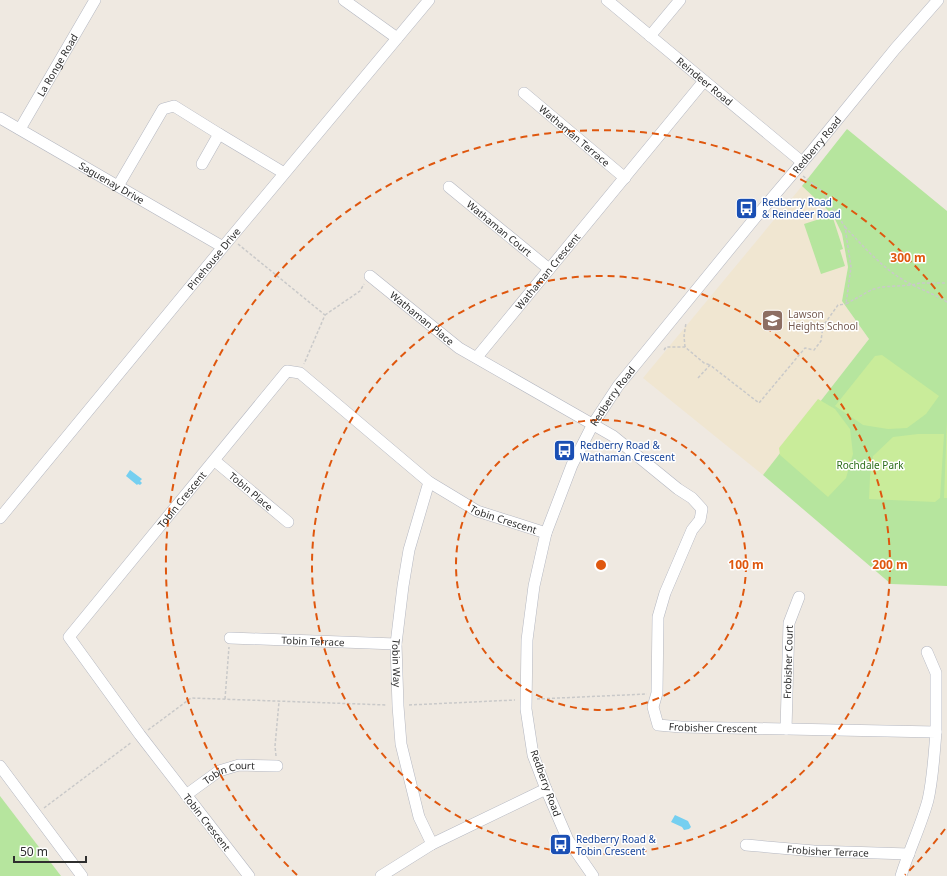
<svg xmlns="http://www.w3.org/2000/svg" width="947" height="876" font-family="'Noto Sans',sans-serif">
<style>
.education{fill:#f0e6d1}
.green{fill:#b6e59e}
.pitch{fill:#c9ec9a}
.water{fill:#75cff0}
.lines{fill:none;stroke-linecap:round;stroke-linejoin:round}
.minor-casing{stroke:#b4b7c1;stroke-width:12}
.path{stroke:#c9c9c9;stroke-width:1.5;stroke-dasharray:3 2;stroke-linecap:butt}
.minor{stroke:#fff;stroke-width:11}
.ring{fill:none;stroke:#df570e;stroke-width:2;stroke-dasharray:7 5}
.labels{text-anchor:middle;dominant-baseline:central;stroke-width:3;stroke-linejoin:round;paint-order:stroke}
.street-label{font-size:10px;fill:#2e2e2e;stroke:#fff}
.transit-label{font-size:10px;fill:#164399;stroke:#fff;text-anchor:start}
.education-label{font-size:10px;fill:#785e54;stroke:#fff;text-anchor:start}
.park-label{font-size:10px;fill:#2c6e1b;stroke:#fff}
.centre{fill:#df570e;stroke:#fff;stroke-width:2}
.ring-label{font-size:12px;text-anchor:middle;font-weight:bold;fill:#df570e;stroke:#fff;stroke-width:3;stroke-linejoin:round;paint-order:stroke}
</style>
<rect width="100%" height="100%" fill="#efe9e1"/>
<path class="education" d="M 802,186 L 833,215 L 842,234 L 848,267 L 842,301 L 869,339 L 763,475 L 643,378 Z"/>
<g class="green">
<path d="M 847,129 L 947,211 L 947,586 L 891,584 L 763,475 L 869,339 L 842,301 L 848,267 L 842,234 L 833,215 L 802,186 Z"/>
<path d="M 832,215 L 843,249 L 840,250 L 845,266 L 821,274 L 804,224 Z"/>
<path d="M 0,796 L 61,876 L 0,876 Z"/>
</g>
<g class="pitch">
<path d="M 882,355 L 939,396 L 926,414 L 907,428 L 888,429 L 863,425 L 835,406 L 875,356 Z"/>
<path d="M 818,399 L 835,409 L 850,429 L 853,454 L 846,478 L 828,497 L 780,455 L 779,448 Z"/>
<path d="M 947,420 L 947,498 L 944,498 Z"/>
<path d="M 918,434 L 944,434 L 940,498 L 935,502 L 869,499 L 870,477 L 873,456 L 893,437 Z"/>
</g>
<g class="water">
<path d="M 130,470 L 142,479 L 140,481 L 142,483 L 140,485 L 138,484 L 137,485 L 126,476 Z"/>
<path d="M 675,815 L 688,821 L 691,827 L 689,829 L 684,830 L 682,827 L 671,822 Z"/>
</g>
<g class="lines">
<defs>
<g id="minor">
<path d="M 344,0 L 397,38"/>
<path id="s1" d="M 607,0 L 802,162"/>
<path d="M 650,36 L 680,0"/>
<path id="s2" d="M 524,93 L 625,178"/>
<path id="s3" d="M 0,118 L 223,247"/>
<path id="s4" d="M 20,129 L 95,0"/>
<path d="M 219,134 L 284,173"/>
<path d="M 118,186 L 163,109 L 174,106 L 219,134 L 202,164"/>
<path id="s5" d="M 449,187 L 549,269"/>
<path id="s6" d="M 370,276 L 459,348 L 613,436 L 678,489 L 692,498 L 702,509 L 700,520 L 692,530 L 665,593 L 658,617 L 657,693 L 653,707 L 658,725 L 681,727 L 936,732 C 934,755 933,778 928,800 C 921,826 909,850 901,876"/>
<path id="s7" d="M 477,357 L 704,81"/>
<path id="s8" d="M 215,461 L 288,522"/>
<path id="s9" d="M 429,482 L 409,550 L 403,586 L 396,644 L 398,706 L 401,744 L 419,817 L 432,844"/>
<path id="s10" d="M 0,518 L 223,247 L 429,0"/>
<path id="s11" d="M 230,638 L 396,644"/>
<path d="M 927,652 L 936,673 L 936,732"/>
<path id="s12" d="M 786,729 L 789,623 L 799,597"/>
<path d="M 0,766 L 82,876"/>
<path id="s13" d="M 186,795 L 219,771 L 239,765 L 277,766"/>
<path id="s14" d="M 746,845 L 814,851 L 909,854"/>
<path id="s15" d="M 249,876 L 140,735 L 69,637 L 287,371 L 300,373 L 429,482 L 477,511 L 546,533"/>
<path d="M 381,876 L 432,844 L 546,789"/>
<path id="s16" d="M 593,876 L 568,840 L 546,789 L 533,755 L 526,709 L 527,640 L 534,586 L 546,533 L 572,465 L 593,424 L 618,386 L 755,218 L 811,152 L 895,49 L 938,0"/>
</g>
</defs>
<use href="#minor" class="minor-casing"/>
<g class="path">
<path d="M 803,176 L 823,192 L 845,227 L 851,267 L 846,304 L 871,290 L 881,287 L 912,285 L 920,283 L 947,283"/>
<path d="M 845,227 C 861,244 878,263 897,276 C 913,287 931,292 947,302"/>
<path d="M 238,244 L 325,315 L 304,364"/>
<path d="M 325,315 L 360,291 L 364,284"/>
<path d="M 685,347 L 684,336 L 686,323"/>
<path d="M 664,350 L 666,347 L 685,347 L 704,363 L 710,365"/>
<path d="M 698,378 L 710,365 L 759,403 L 805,348 L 814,350 L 821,341 L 823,326 L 838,305 L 846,304"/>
<path d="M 225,699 L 229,647"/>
<path d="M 537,699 L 647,694"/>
<path d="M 409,705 L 515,700"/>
<path d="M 148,730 L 191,698 L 387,705"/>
<path d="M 276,756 L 275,746 L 279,702"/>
<path d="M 44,808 L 132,742"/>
</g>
<use href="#minor" class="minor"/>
</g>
<g class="ring">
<circle cx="601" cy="565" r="145"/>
<circle cx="601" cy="565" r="289"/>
<path d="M945 829A434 434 0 0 1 905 875M297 875A434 434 0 1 1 945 301"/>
</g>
<defs>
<symbol id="bus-square" viewBox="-11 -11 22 22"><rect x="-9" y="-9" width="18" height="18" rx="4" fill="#1a4fb4" stroke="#fff"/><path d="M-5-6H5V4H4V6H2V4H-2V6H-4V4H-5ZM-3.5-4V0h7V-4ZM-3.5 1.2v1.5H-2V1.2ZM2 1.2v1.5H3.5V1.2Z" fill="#fff"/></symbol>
<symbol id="school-square" viewBox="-11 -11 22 22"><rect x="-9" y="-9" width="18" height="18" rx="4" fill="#8d6e63" stroke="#fff"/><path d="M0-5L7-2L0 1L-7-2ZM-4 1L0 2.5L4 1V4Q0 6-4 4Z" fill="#fff"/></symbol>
</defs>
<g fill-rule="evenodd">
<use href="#bus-square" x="734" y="196" width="25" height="25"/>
<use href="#school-square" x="760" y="308" width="25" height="25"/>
<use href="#bus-square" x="552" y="438" width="25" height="25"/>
<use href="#bus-square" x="548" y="832" width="25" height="25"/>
</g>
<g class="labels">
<g class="street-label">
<text stroke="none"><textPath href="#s4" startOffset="74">La Ronge Road</textPath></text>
<text stroke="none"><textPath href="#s1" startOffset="127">Reindeer Road</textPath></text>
<text stroke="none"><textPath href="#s2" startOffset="66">Wathaman Terrace</textPath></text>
<text stroke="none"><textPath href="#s16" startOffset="837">Redberry Road</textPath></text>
<text stroke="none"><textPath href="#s3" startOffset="129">Saguenay Drive</textPath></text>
<text stroke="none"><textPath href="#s5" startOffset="65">Wathaman Court</textPath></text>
<text stroke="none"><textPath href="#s10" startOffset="336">Pinehouse Drive</textPath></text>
<text stroke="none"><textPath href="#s7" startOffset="111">Wathaman Crescent</textPath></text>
<text stroke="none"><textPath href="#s6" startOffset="67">Wathaman Place</textPath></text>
<text stroke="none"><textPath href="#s16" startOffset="513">Redberry Road</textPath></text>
<text stroke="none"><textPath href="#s8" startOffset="47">Tobin Place</textPath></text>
<text stroke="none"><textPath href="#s15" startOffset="477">Tobin Crescent</textPath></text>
<text stroke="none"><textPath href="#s15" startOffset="909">Tobin Crescent</textPath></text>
<text stroke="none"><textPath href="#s11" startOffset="83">Tobin Terrace</textPath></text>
<text stroke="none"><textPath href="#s12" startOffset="67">Frobisher Court</textPath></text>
<text stroke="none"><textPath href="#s9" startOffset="185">Tobin Way</textPath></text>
<text stroke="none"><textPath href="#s6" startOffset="689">Frobisher Crescent</textPath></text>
<text stroke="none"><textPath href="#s13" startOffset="50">Tobin Court</textPath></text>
<text transform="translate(546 783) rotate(70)">Redberry Road</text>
<text transform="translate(207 822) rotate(52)">Tobin Crescent</text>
<text stroke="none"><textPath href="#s14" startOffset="82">Frobisher Terrace</textPath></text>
</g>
<g class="transit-label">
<text x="762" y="202">Redberry Road<tspan x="762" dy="12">&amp; Reindeer Road</tspan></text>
<text x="580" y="445">Redberry Road &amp;<tspan x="580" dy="12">Wathaman Crescent</tspan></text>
<text x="576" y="839">Redberry Road &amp;<tspan x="576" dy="12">Tobin Crescent</tspan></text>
</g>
<g class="education-label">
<text x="788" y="314">Lawson<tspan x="788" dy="12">Heights School</tspan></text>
</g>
<g class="park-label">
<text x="870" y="465">Rochdale Park</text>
</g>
</g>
<circle cx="601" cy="565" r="6" class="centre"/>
<g class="ring-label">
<text x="908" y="262">300 m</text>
<text x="746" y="569">100 m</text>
<text x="890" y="569">200 m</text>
</g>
<path d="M14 856v6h72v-6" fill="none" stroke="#2e2e2e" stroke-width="2"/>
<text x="20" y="856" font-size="12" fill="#2e2e2e" stroke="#ffffff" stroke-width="3" paint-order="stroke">50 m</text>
</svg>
